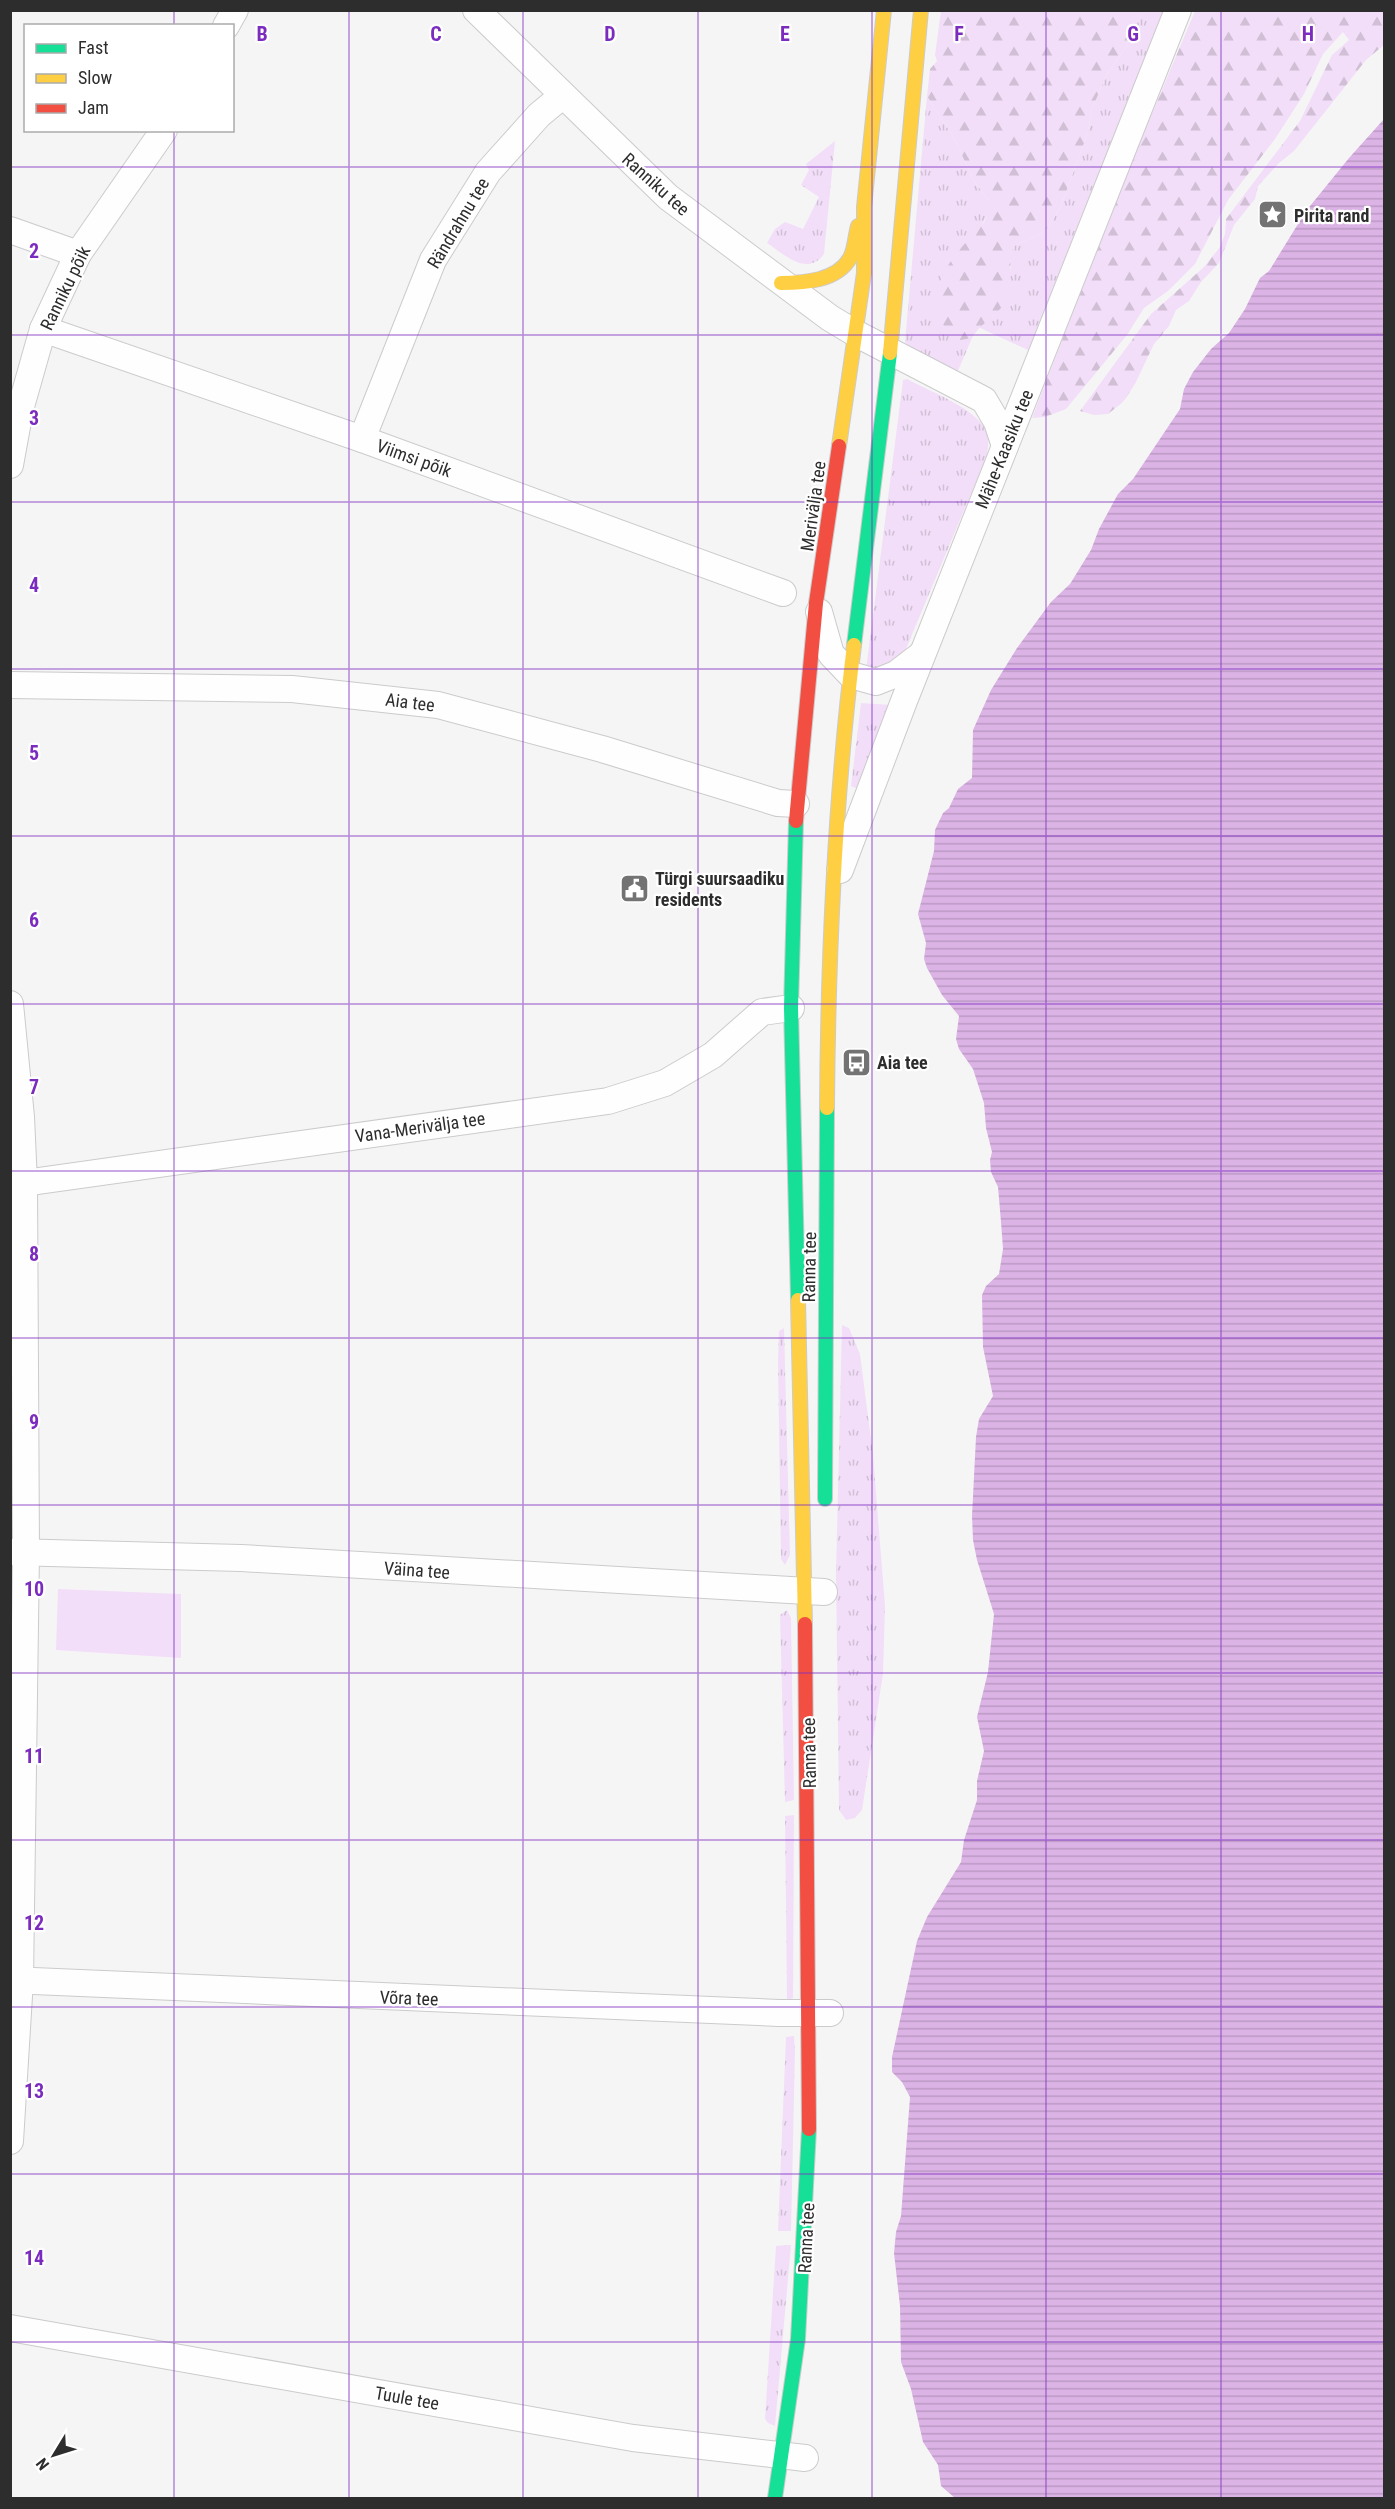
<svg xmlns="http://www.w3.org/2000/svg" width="1395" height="2509" font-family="'Roboto Condensed',sans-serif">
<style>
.grass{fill:url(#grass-tufts)}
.forest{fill:url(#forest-firs)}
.pitch{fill:#f2def8}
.water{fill:url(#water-rules)}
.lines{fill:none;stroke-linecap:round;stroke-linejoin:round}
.street-casing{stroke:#cccbcc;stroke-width:28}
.fast-casing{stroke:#cccbcc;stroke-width:16}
.slow-casing{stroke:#cccbcc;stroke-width:16}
.jam-casing{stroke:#cccbcc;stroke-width:16}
.street{stroke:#fefefe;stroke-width:26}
.fast{stroke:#16e098;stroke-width:14}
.slow{stroke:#ffcf43;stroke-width:14}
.jam{stroke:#f24e42;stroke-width:14}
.grid{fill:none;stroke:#7b2cbf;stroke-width:1.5;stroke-opacity:0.55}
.labels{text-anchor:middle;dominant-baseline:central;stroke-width:4.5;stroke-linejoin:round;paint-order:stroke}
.street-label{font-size:18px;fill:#2e2d2e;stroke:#fff}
.poi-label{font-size:18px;font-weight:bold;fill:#2e2d2e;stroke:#fff;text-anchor:start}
.grid-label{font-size:20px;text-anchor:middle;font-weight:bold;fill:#7b2cbf;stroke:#fff;stroke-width:4.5;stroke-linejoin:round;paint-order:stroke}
</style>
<defs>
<pattern id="grass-tufts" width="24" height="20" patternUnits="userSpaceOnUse" patternTransform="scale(1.5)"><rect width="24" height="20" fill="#f2def8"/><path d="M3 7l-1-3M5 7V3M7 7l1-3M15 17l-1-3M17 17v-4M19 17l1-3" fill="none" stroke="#d0bfd5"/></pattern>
<pattern id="forest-firs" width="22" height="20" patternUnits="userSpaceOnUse" patternTransform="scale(1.5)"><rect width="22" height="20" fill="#f2def8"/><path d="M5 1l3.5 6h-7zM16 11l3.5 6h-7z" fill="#d0bfd5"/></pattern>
<pattern id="water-rules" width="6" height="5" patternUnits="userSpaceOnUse" patternTransform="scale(1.5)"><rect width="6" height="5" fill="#dbb3e5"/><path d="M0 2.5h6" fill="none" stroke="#bc9ac5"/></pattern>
</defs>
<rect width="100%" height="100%" fill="#f6f5f6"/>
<g class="grass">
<path d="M 1143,11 L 1171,11 L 1030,351 L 978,327 L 993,316 L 1011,268 L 1011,254 L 1014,246 L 1041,234 L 1049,226 L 1061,206 L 1088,132 L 1092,109 L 1106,76 L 1125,48 Z"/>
<path d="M 927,96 L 954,138 L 974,181 L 990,202 L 990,211 L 980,228 L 961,340 L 972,338 L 957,373 L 908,346 L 905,342 Z"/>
<path d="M 835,141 L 824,254 C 807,277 785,255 767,243 L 775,229 L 785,222 L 803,229 L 819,197 L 801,185 L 809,170 L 806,164 Z"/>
<path d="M 907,379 C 929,391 975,408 986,430 C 990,439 988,449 986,458 L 903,656 L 881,671 L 866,670 L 903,380 Z"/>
<path d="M 861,703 L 892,705 L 858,789 L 851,786 Z"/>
<path d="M 842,1325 L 849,1328 L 860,1354 L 865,1393 L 873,1455 L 885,1606 L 883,1674 L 862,1810 L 855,1818 L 846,1820 L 839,1810 L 836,1573 Z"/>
<path d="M 784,1328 L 790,1555 L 785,1565 L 781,1559 L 778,1361 L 779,1331 Z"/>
<path d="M 787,1610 L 791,1618 L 794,1800 L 785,1802 L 780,1615 Z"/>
<path d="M 794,1815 L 793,1998 L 787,2000 L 785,1816 Z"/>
<path d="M 794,2036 L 795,2051 L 791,2231 L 778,2231 L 786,2037 Z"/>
<path d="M 791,2245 L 775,2426 L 768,2423 L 765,2419 L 776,2246 Z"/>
</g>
<g class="forest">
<path d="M 941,11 L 1143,11 L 1125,48 L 1106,76 L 1092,109 L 1088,132 L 1061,206 L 1049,226 L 1041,234 L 1014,246 C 1007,262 1014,282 1007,298 C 1000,315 981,322 972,338 L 961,340 L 948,334 C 945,327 940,320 938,313 C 930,285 952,257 970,238 C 981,227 990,218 990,202 L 974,181 L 954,138 L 927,96 L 930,69 L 937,61 L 935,55 Z"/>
<path d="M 1195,11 L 1384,11 L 1384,45 L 1366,60 L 1294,151 L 1279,163 L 1258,186 L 1255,199 L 1234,225 L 1219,263 L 1201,282 L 1189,301 L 1176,310 L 1169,326 L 1154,344 L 1135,384 L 1123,402 L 1108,414 L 1094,415 L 1080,411 L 1151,314 L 1204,267 L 1220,247 L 1225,234 L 1226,219 L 1300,121 L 1332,55 L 1349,40 L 1343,32 L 1323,54 L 1304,94 L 1275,139 L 1228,200 L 1195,264 L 1168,291 L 1144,308 L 1127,335 L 1066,409 L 1045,417 L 1032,418 L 1120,190 Z"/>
</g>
<path class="pitch" d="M 58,1589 L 181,1594 L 181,1658 L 56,1650 Z"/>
<path class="water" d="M 1384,119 L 1384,2498 L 955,2498 L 941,2486 L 938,2465 L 923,2442 L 911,2389 L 901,2362 L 900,2306 L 894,2253 L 896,2232 L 901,2216 L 910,2097 L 902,2082 L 892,2072 L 892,2057 L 917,1941 L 927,1917 L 961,1862 L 964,1840 L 977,1800 L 977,1781 L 984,1751 L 977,1717 L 988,1672 L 994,1614 L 977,1560 L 973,1540 L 972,1516 L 976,1437 L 979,1419 L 993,1396 L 983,1347 L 982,1295 L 986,1286 L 999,1274 L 1003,1249 L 1001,1222 L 998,1187 L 991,1172 L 990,1160 L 992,1152 L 986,1128 L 984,1103 L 973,1069 L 959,1049 L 956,1039 L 959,1016 L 942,995 L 927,968 L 924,959 L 926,943 L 918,914 L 934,851 L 935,830 L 943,813 L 949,808 L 958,789 L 972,778 L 973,730 L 991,690 L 1017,648 L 1051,602 L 1070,584 L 1091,550 L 1099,529 L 1118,494 L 1133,479 L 1180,409 L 1184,389 L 1193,372 L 1211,349 L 1229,333 L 1245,309 L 1260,278 L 1269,271 L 1306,211 L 1349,158 Z"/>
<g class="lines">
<defs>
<g id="street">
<path d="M 476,10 L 668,197 L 830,318 L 855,333 L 984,400 L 997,422 L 1005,446"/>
<path d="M 226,26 L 235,10"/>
<path d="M 10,230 L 78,254"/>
<path d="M 43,329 L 362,439 L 783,593"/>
<path d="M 362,439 L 433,260 L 488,172 L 539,115 L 562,96"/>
<path d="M 10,465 L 20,410 L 43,329 L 78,254 L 164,130"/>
<path d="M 819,612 L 831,654 L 851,675 L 876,682 L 896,674 L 922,654"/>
<path d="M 10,685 L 292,689 L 438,705 L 602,749 L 778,803 L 796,804"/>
<path d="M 840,870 L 904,701 L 1178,10"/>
<path d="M 10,1004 L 21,1117 L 24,1183 L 26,1553 L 20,1980 L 10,2141"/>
<path d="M 24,1183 L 608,1101 L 665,1083 L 713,1055 L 762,1012 L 791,1008"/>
<path d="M 11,1552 L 241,1558 L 824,1592"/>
<path d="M 10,1980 L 779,2013 L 830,2013"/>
<path d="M 10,2328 L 633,2438 L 805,2458"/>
</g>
<g id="fast">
<path d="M 854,645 L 890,353"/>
<path d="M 796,821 L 791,1008 L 798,1300"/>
<path d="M 825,1499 L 827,1108"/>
<path d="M 775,2498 L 798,2339 L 809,2129"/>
</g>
<g id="slow">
<path d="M 781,283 C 804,283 837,281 850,258 C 855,249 855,236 858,226"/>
<path d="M 890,353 L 921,10"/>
<path d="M 839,446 L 864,273 L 864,207 L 884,10"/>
<path d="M 827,1108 C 828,953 835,798 854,645"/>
<path d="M 798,1300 L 805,1624"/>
</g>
<g id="jam">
<path d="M 796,821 L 816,603 L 839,446"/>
<path d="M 805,1624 L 809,2129"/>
</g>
</defs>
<use href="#street" class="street-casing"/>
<use href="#fast" class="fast-casing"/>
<use href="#slow" class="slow-casing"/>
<use href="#jam" class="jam-casing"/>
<use href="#street" class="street"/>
<use href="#fast" class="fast"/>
<use href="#slow" class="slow"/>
<use href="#jam" class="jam"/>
</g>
<path class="grid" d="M 174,10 L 174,26M 349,10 L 349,2498M 523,10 L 523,2498M 698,10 L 698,2498M 872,10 L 872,2498M 1046,10 L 1046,2498M 1221,10 L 1221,2498M 174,130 L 174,2498M 10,167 L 1384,167M 10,335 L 1384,335M 10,502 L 1384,502M 10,669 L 1384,669M 10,836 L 1384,836M 10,1004 L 1384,1004M 10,1171 L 1384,1171M 10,1338 L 1384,1338M 10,1505 L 1384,1505M 10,1673 L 1384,1673M 10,1840 L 1384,1840M 10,2007 L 1384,2007M 10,2174 L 1384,2174M 10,2342 L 1384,2342"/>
<defs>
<symbol id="sight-square" viewBox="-11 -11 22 22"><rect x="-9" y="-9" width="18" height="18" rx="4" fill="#747374" stroke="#fff"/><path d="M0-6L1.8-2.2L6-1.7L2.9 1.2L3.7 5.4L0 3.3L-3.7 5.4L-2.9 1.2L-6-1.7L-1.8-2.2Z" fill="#fff"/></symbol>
<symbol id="civic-square" viewBox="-11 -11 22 22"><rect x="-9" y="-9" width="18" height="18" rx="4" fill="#747374" stroke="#fff"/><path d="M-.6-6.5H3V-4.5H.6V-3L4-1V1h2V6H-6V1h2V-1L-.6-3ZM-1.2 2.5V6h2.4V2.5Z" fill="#fff"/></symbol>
<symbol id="bus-square" viewBox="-11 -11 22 22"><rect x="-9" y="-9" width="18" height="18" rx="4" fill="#747374" stroke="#fff"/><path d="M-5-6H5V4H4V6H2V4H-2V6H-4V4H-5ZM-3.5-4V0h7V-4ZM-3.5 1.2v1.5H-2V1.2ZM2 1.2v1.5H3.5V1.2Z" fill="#fff"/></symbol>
</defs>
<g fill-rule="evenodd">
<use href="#sight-square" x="1256" y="198" width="33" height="33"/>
<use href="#civic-square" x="618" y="872" width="33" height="33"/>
<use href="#bus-square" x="840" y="1046" width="33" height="33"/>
</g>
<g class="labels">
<g class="street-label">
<text transform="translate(656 184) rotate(42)">Ranniku tee</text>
<text transform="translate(458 223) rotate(-59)">Rändrahnu tee</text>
<text transform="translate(65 288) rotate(-64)">Ranniku põik</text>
<text transform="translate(1004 449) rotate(-68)">Mähe-Kaasiku tee</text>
<text transform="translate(414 458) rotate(20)">Viimsi põik</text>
<text transform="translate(813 506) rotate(-82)">Merivälja tee</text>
<text transform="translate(410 702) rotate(7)">Aia tee</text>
<text transform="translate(420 1127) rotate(-8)">Vana-Merivälja tee</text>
<text transform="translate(809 1267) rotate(-89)">Ranna tee</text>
<text transform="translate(417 1570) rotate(4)">Väina tee</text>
<text transform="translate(809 1753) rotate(-91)">Ranna tee</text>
<text transform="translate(409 1998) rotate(2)">Võra tee</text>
<text transform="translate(806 2238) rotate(-87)">Ranna tee</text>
<text transform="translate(407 2398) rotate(10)">Tuule tee</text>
</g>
<g class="poi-label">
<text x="1294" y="215">Pirita rand</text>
<text x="655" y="878">Türgi suursaadiku<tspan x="655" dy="21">residents</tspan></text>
<text x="877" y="1062">Aia tee</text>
</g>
</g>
<g class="grid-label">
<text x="262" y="41">B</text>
<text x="436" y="41">C</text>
<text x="610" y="41">D</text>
<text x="785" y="41">E</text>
<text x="959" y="41">F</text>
<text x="1133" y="41">G</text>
<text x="1308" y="41">H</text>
<text x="34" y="258">2</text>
<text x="34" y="425">3</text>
<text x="34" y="592">4</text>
<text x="34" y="760">5</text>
<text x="34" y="927">6</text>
<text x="34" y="1094">7</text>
<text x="34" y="1261">8</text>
<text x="34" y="1429">9</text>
<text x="34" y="1596">10</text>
<text x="34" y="1763">11</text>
<text x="34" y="1930">12</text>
<text x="34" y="2098">13</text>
<text x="34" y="2265">14</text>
</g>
<rect width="1395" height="2509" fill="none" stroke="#2e2d2e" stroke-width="24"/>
<rect x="24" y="24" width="210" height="108" fill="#ffffff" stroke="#ababab" stroke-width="1.5"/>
<rect x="36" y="44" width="30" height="9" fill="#16e098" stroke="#ababab" stroke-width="1.5"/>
<text x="78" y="54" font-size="18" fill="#2e2d2e">Fast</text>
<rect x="36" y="74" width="30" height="9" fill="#ffcf43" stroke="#ababab" stroke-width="1.5"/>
<text x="78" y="84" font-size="18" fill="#2e2d2e">Slow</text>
<rect x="36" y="104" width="30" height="9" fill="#f24e42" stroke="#ababab" stroke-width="1.5"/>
<text x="78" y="114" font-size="18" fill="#2e2d2e">Jam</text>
<g transform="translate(54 2455) rotate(232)" stroke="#ffffff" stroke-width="4.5" paint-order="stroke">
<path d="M0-4.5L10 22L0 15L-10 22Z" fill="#2e2d2e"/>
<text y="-9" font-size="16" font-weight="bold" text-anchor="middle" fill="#2e2d2e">N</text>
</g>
</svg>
